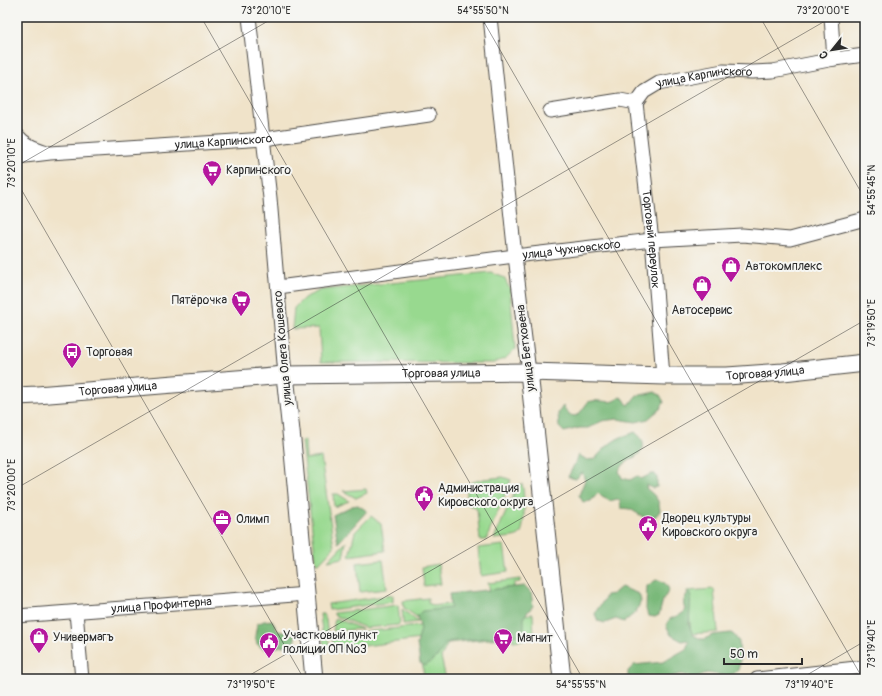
<svg xmlns="http://www.w3.org/2000/svg" width="882" height="696" font-family="Pangolin,sans-serif">
<style>
.green{fill:#98d98f;stroke:#62825d}
.forest{fill:#7ab97a;stroke:#527252}
.lines{fill:none;stroke-linecap:round;stroke-linejoin:round}
.minor-casing{stroke:#494743;stroke-width:15}
.major-casing{stroke:#494743;stroke-width:19}
.minor{stroke:#fff;stroke-width:13}
.major{stroke:#fff;stroke-width:17}
.ticks{fill:none;stroke:#2b2b2b;stroke-width:1;stroke-opacity:0.45}
.labels{text-anchor:middle;dominant-baseline:central;stroke-width:4;stroke-linejoin:round;paint-order:stroke}
.street-label{font-size:12px;fill:#2b2b2b;stroke:#f6f6f2}
.poi-label{font-size:12px;fill:#2b2b2b;stroke:#f6f6f2;text-anchor:start}
.neatline{fill:none;stroke:#2b2b2b;stroke-width:1.5}
.ticks-label{font-size:10px;text-anchor:middle;fill:#2b2b2b}
</style>
<rect width="100%" height="100%" fill="#f6f6f2"/>
<filter id="ink" filterUnits="userSpaceOnUse"><feTurbulence type="fractalNoise" baseFrequency=".025" numOctaves="2"/><feDisplacementMap in="SourceGraphic" scale="8" xChannelSelector="R" yChannelSelector="G"/><feConvolveMatrix kernelMatrix="1 2 1 2 8 2 1 2 1" color-interpolation-filters="sRGB"/></filter>
<filter id="wash" filterUnits="userSpaceOnUse"><feTurbulence type="fractalNoise" baseFrequency=".012" numOctaves="4" result="noise"/><feDisplacementMap in="SourceGraphic" scale="16" xChannelSelector="R" yChannelSelector="G"/><feGaussianBlur stdDeviation="0.9" result="paint"/><feColorMatrix in="noise" values="0 0 0 0 0 0 0 0 0 0 0 0 0 0 0 0 0 1.4 0 .05"/><feComposite in="paint" operator="in"/></filter>
<g filter="url(#wash)">
<rect width="100%" height="100%" fill="#f0e3c9"/>
<g class="green">
<path d="M 491,273 L 504,278 L 510,289 L 515,349 L 506,358 L 494,363 L 321,362 L 319,328 L 292,329 L 294,308 L 304,298 L 321,290 Z"/>
<path d="M 305,440 L 306,459 L 321,457 L 334,547 L 319,563 L 316,563 L 302,441 Z"/>
<path d="M 503,477 L 511,480 L 486,540 L 480,540 L 477,509 L 467,504 L 467,488 L 470,483 L 483,479 Z"/>
<path d="M 522,484 L 523,488 C 524,496 526,530 519,535 C 514,538 500,538 494,539 L 518,485 Z"/>
<path d="M 366,489 L 367,493 L 356,498 L 343,491 Z"/>
<path d="M 333,494 L 338,494 L 349,501 L 334,507 Z"/>
<path d="M 371,516 L 381,524 L 385,551 L 349,556 L 355,532 Z"/>
<path d="M 346,542 L 343,558 L 328,561 Z"/>
<path d="M 504,545 L 508,572 L 481,576 L 478,548 Z"/>
<path d="M 383,560 L 387,589 L 360,592 L 357,563 Z"/>
<path d="M 438,564 L 441,584 L 424,586 L 422,567 Z"/>
<path d="M 520,579 L 520,582 L 514,583 L 514,587 L 490,590 L 488,583 Z"/>
<path d="M 714,589 L 718,632 L 691,634 L 687,591 Z"/>
<path d="M 393,595 L 393,602 L 329,610 L 328,604 Z"/>
<path d="M 476,596 L 424,622 L 404,608 L 403,601 L 428,598 L 428,602 L 433,606 L 449,604 L 453,599 Z"/>
<path d="M 398,605 L 400,623 L 398,625 L 366,628 L 334,615 L 334,613 Z"/>
<path d="M 402,609 L 418,622 L 403,624 L 403,619 Z"/>
<path d="M 320,614 L 323,614 L 326,620 L 329,645 L 328,648 L 324,648 Z"/>
<path d="M 533,614 L 534,638 L 513,641 L 512,637 L 448,643 L 441,657 L 446,679 L 424,679 L 420,639 L 333,650 L 332,635 Z"/>
<path d="M 335,618 L 362,629 L 333,631 Z"/>
</g>
<g class="forest">
<path d="M 655,392 L 660,395 L 664,402 L 660,409 L 648,419 L 636,422 L 617,419 L 602,421 L 588,428 L 579,428 L 564,432 L 559,427 L 558,413 L 563,406 L 569,415 L 576,416 L 579,414 L 588,402 C 592,401 596,400 599,401 C 609,401 611,404 620,397 L 624,399 L 627,404 L 629,405 L 636,396 Z"/>
<path d="M 635,432 C 642,438 644,441 643,450 L 635,457 L 624,464 L 619,471 L 622,478 L 630,480 L 637,476 L 641,479 L 651,474 L 655,474 L 657,478 L 657,487 L 652,488 L 647,485 L 646,488 C 655,496 659,498 660,511 L 654,518 L 645,518 L 630,509 L 621,508 L 620,501 L 617,499 L 610,501 L 602,497 L 598,493 L 591,501 L 583,502 L 579,495 L 585,480 L 582,472 L 576,479 L 568,477 L 579,455 L 587,460 L 595,459 C 601,452 608,444 617,439 C 622,436 629,435 635,432 Z"/>
<path d="M 358,505 L 367,511 L 338,543 L 333,515 L 352,506 Z"/>
<path d="M 656,580 C 663,580 667,584 669,590 L 663,600 L 659,615 L 655,617 L 648,616 L 646,609 L 647,586 Z"/>
<path d="M 525,586 L 531,592 L 533,606 L 524,616 L 524,630 L 519,635 L 452,641 L 446,643 L 437,657 L 425,666 L 420,663 L 417,644 L 421,629 L 417,616 L 422,611 L 451,608 L 449,594 Z"/>
<path d="M 621,587 L 639,594 L 641,601 L 636,612 L 624,622 L 616,619 L 605,623 L 598,621 L 595,614 C 598,606 603,604 606,595 L 613,594 Z"/>
<path d="M 688,593 L 691,594 L 689,625 L 693,635 L 701,639 L 705,639 L 712,635 L 731,633 L 734,635 L 739,642 L 740,663 L 738,670 L 735,673 L 727,676 L 707,673 L 693,678 L 681,674 L 666,678 L 628,679 L 628,671 L 634,665 L 663,662 L 686,649 L 689,642 L 686,640 L 682,641 L 671,635 L 666,625 L 670,619 L 683,613 L 685,609 C 682,603 684,598 688,593 Z"/>
<path d="M 272,620 L 275,625 L 278,631 C 284,633 290,632 295,635 L 295,640 L 291,645 L 263,649 L 257,644 L 255,636 L 257,624 L 264,621 Z"/>
</g>
</g>
<g filter="url(#ink)">
<g class="lines">
<defs>
<g id="minor">
<path d="M 249,17 L 270,198 L 285,375"/>
<path d="M 490,17 L 515,256 L 529,372"/>
<path d="M 831,17 L 834,59"/>
<path id="s1" d="M 636,103 L 652,240 L 663,376"/>
<path id="s2" d="M 550,111 L 620,100 L 636,103 L 644,92 L 659,83 L 723,71 L 752,72 L 773,71 L 834,59 L 865,55"/>
<path d="M 17,135 C 25,145 35,148 47,152"/>
<path id="s3" d="M 17,157 L 50,153 L 264,139 L 429,115"/>
<path id="s4" d="M 278,287 L 515,256 L 652,240 L 742,235 L 790,239 L 865,219"/>
<path d="M 76,612 L 82,679"/>
<path id="s5" d="M 17,616 L 307,594"/>
<path d="M 757,679 L 865,667"/>
</g>
<g id="major">
<path d="M 529,372 L 562,679"/>
<path d="M 285,375 L 292,441 L 314,679"/>
<path id="s6" d="M 17,396 L 37,395 L 285,375 L 529,372 L 665,376 L 727,376 L 783,372 L 865,363"/>
</g>
</defs>
<use href="#minor" class="minor-casing"/>
<use href="#major" class="major-casing"/>
<use href="#minor" class="minor"/>
<use href="#major" class="major"/>
</g>
</g>
<path class="ticks" d="M 201,17 L 583,679M 481,17 L 863,679M 760,17 L 865,199M 17,166 L 275,17M 17,182 L 304,679M 17,488 L 832,17M 17,666 L 25,679M 243,679 L 865,320M 800,679 L 865,641"/>
<defs>
<symbol id="supermarket-pin" viewBox="-11 -11 22 30"><path d="M0 17L-7.5 6A9.5 9.5 0 1 1 7.5 6Z" fill="#b5179e" stroke="#f6f6f2"/><path d="M-6-5.5h2.5l.6 2H6L4.5 2H-2.5L-4.4-4H-6ZM-1.5 3.2a1.3 1.3 0 1 0 .1 0ZM3 3.2a1.3 1.3 0 1 0 .1 0Z" fill="#fff"/></symbol>
<symbol id="shop-pin" viewBox="-11 -11 22 30"><path d="M0 17L-7.5 6A9.5 9.5 0 1 1 7.5 6Z" fill="#b5179e" stroke="#f6f6f2"/><path d="M-5-2.5h2.3a2.7 3.5 0 0 1 5.4 0H5L5.5 6h-11ZM-1.5-2.5h3a1.5 2.3 0 0 0-3 0Z" fill="#fff"/></symbol>
<symbol id="bus-pin" viewBox="-11 -11 22 30"><path d="M0 17L-7.5 6A9.5 9.5 0 1 1 7.5 6Z" fill="#b5179e" stroke="#f6f6f2"/><path d="M-5-6H5V4H4V6H2V4H-2V6H-4V4H-5ZM-3.5-4V0h7V-4ZM-3.5 1.2v1.5H-2V1.2ZM2 1.2v1.5H3.5V1.2Z" fill="#fff"/></symbol>
<symbol id="civic-pin" viewBox="-11 -11 22 30"><path d="M0 17L-7.5 6A9.5 9.5 0 1 1 7.5 6Z" fill="#b5179e" stroke="#f6f6f2"/><path d="M-.6-6.5H3V-4.5H.6V-3L4-1V1h2V6H-6V1h2V-1L-.6-3ZM-1.2 2.5V6h2.4V2.5Z" fill="#fff"/></symbol>
<symbol id="office-pin" viewBox="-11 -11 22 30"><path d="M0 17L-7.5 6A9.5 9.5 0 1 1 7.5 6Z" fill="#b5179e" stroke="#f6f6f2"/><path d="M-6-3h4V-5.5h4V-3h4V5H-6ZM-1-4.5V-3h2v-1.5ZM-6 0V1H6V0Z" fill="#fff"/></symbol>
</defs>
<g fill-rule="evenodd">
<use href="#supermarket-pin" x="201" y="159" width="22" height="30"/>
<use href="#shop-pin" x="720" y="255" width="22" height="30"/>
<use href="#shop-pin" x="691" y="274" width="22" height="30"/>
<use href="#supermarket-pin" x="230" y="289" width="22" height="30"/>
<use href="#bus-pin" x="61" y="341" width="22" height="30"/>
<use href="#civic-pin" x="413" y="484" width="22" height="30"/>
<use href="#office-pin" x="211" y="508" width="22" height="30"/>
<use href="#civic-pin" x="637" y="514" width="22" height="30"/>
<use href="#shop-pin" x="28" y="626" width="22" height="30"/>
<use href="#supermarket-pin" x="492" y="627" width="22" height="30"/>
<use href="#civic-pin" x="258" y="631" width="22" height="30"/>
</g>
<g class="labels">
<g class="street-label">
<text stroke="none"><textPath href="#s2" startOffset="164">улица Карпинского</textPath></text>
<text stroke="none"><textPath href="#s3" startOffset="207">улица Карпинского</textPath></text>
<text stroke="none"><textPath href="#s1" startOffset="137">Торговый переулок</textPath></text>
<text stroke="none"><textPath href="#s4" startOffset="296">улица Чухновского</textPath></text>
<text transform="translate(283 348) rotate(-95)">улица Олега Кошевого</text>
<text transform="translate(526 348) rotate(-97)">улица Бетховена</text>
<text stroke="none"><textPath href="#s6" startOffset="749">Торговая улица</textPath></text>
<text stroke="none"><textPath href="#s6" startOffset="425">Торговая улица</textPath></text>
<text stroke="none"><textPath href="#s6" startOffset="101">Торговая улица</textPath></text>
<text stroke="none"><textPath href="#s5" startOffset="145">улица Профинтерна</textPath></text>
</g>
<g class="poi-label">
<text x="226" y="170">Карпинского</text>
<text x="745" y="266">Автокомплекс</text>
<text x="227" y="300" text-anchor="end">Пятёрочка</text>
<text x="702" y="310" text-anchor="middle">Автосервис</text>
<text x="86" y="352">Торговая</text>
<text x="438" y="488">Администрация<tspan x="438" dy="14">Кировского округа</tspan></text>
<text x="662" y="518">Дворец культуры<tspan x="662" dy="14">Кировского округа</tspan></text>
<text x="236" y="519">Олимп</text>
<text x="283" y="635">Участковый пункт<tspan x="283" dy="14">полиции ОП №3</tspan></text>
<text x="53" y="637">Универмагъ</text>
<text x="517" y="638">Магнит</text>
</g>
</g>
<rect width="882" height="696" fill="none" stroke="#f6f6f2" stroke-width="44"/>
<g transform="translate(832 50) rotate(240)" stroke="#f6f6f2" stroke-width="3" paint-order="stroke">
<path d="M0-3L7 15L0 10L-7 15Z" fill="#2b2b2b"/>
<text y="-6" font-size="11" font-weight="bold" text-anchor="middle" fill="#2b2b2b">С</text>
</g>
<path d="M724 658v6h78v-6" fill="none" stroke="#2b2b2b" stroke-width="2"/>
<text x="730" y="658" font-size="12" fill="#2b2b2b" stroke="#f6f6f2" stroke-width="3" paint-order="stroke">50 m</text>
<rect x="22" y="22" width="838" height="652" class="neatline"/>
<g class="ticks-label">
<text x="266" y="14">73°20'10"E</text>
<text x="483" y="14">54°55'50"N</text>
<text x="823" y="14">73°20'00"E</text>
<text transform="translate(11 163) rotate(-90)" y="4">73°20'10"E</text>
<text transform="translate(871 190) rotate(-90)" y="4">54°55'45"N</text>
<text transform="translate(871 323) rotate(-90)" y="4">73°19'50"E</text>
<text transform="translate(11 485) rotate(-90)" y="4">73°20'00"E</text>
<text transform="translate(871 644) rotate(-90)" y="4">73°19'40"E</text>
<text x="251" y="688">73°19'50"E</text>
<text x="581" y="688">54°55'55"N</text>
<text x="809" y="688">73°19'40"E</text>
</g>
</svg>
